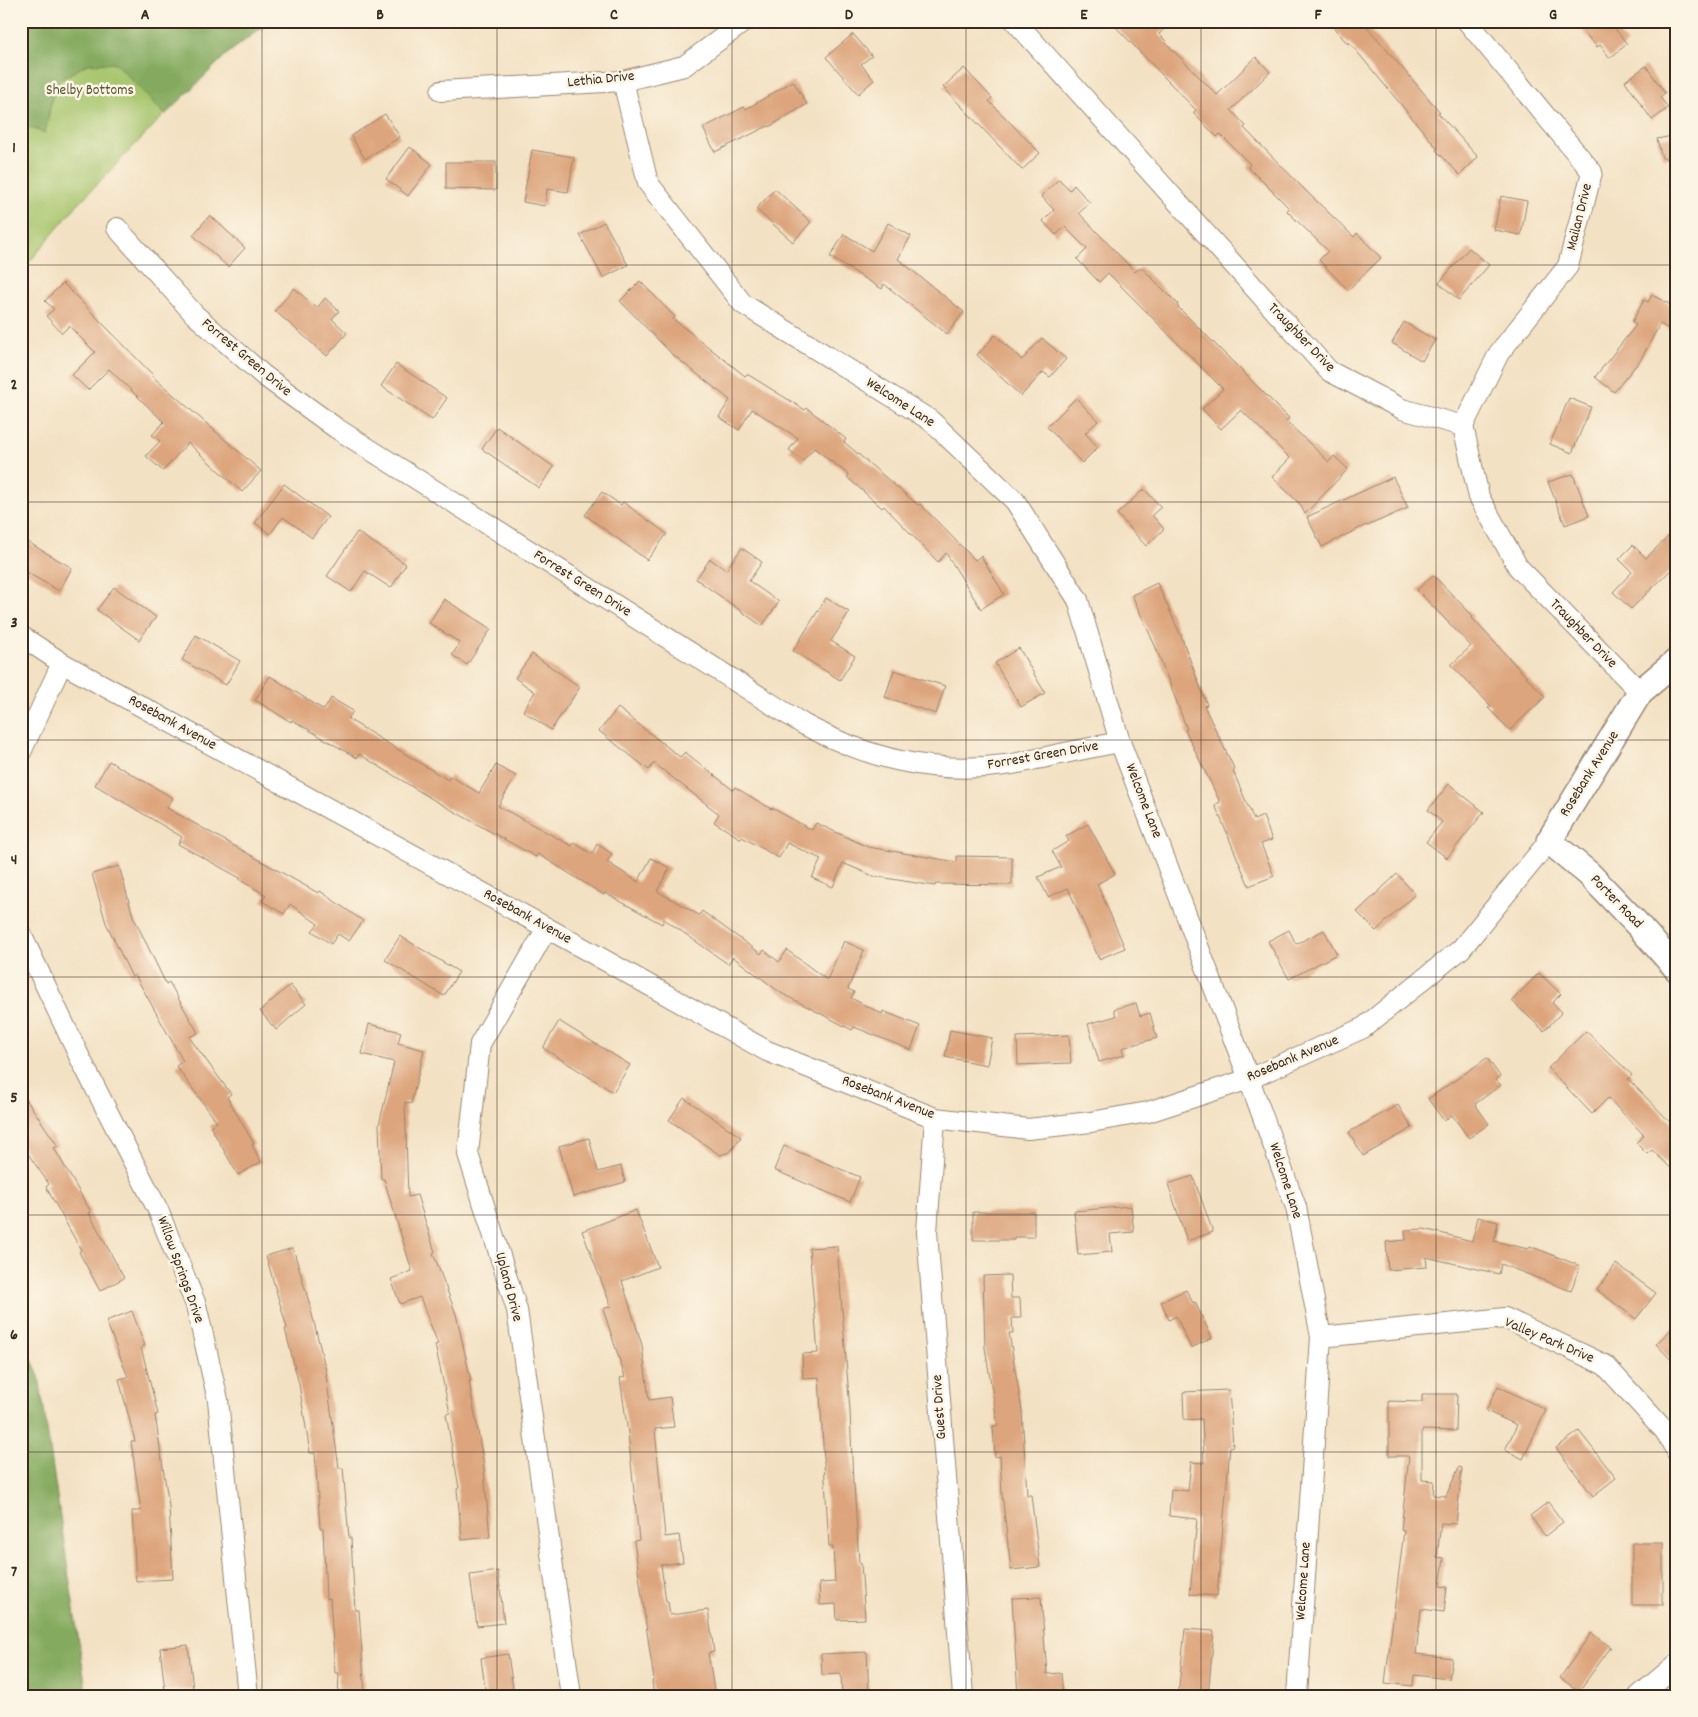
<svg xmlns="http://www.w3.org/2000/svg" width="1698" height="1717" font-family="Dekko,sans-serif">
<style>
.green{fill:#a5c46b;stroke:#707744}
.forest{fill:#84aa5f;stroke:#606a3e}
.building{fill:#dda57d}
.lines{fill:none;stroke-linecap:round;stroke-linejoin:round}
.minor-casing{stroke:#978670;stroke-width:22}
.tertiary-casing{stroke:#978670;stroke-width:28}
.minor{stroke:#fff;stroke-width:20}
.tertiary{stroke:#fff;stroke-width:25}
.grid{fill:none;stroke:#3b2a1e;stroke-width:1;stroke-opacity:0.55}
.labels{text-anchor:middle;dominant-baseline:central;stroke-width:5;stroke-linejoin:round;paint-order:stroke}
.street-label{font-size:15px;fill:#3b2a1e;stroke:#fcf5e5}
.park-label{font-size:15px;fill:#5b5835;stroke:#fcf5e5}
.neatline{fill:none;stroke:#3b2a1e;stroke-width:2}
.grid-label{font-size:16px;text-anchor:middle;font-weight:bold;fill:#3b2a1e}
</style>
<rect width="100%" height="100%" fill="#fcf5e5"/>
<filter id="ink" filterUnits="userSpaceOnUse"><feTurbulence type="fractalNoise" baseFrequency=".02" numOctaves="2"/><feDisplacementMap in="SourceGraphic" scale="10" xChannelSelector="R" yChannelSelector="G"/><feConvolveMatrix kernelMatrix="1 2 1 2 8 2 1 2 1" color-interpolation-filters="sRGB"/></filter>
<filter id="wash" filterUnits="userSpaceOnUse"><feTurbulence type="fractalNoise" baseFrequency=".0096" numOctaves="4" result="noise"/><feDisplacementMap in="SourceGraphic" scale="20" xChannelSelector="R" yChannelSelector="G"/><feGaussianBlur stdDeviation="1.12" result="paint"/><feColorMatrix in="noise" values="0 0 0 0 0 0 0 0 0 0 0 0 0 0 0 0 0 1.4 0 .05"/><feComposite in="paint" operator="in"/></filter>
<g filter="url(#wash)">
<rect width="100%" height="100%" fill="#f3e1c3"/>
<path class="green" d="M 21,21 L 270,21 L 227,54 L 188,90 L 77,205 L 21,272 Z"/>
<g class="forest">
<path d="M 21,21 L 270,21 L 227,54 L 165,115 L 116,63 L 87,64 L 58,81 L 52,98 L 45,133 L 21,124 Z"/>
<path d="M 21,1335 L 39,1376 L 87,1696 L 21,1696 Z"/>
</g>
<g id="blocks">
<g class="building">
<path d="M 1110,21 L 1173,21 L 1159,34 L 1166,41 L 1165,42 L 1217,95 L 1256,57 L 1270,72 L 1231,110 L 1246,126 L 1244,128 L 1306,191 L 1354,237 L 1357,233 L 1381,258 L 1348,290 L 1319,260 L 1328,251 L 1287,211 L 1289,208 L 1248,167 L 1250,164 L 1220,134 L 1217,137 L 1193,113 L 1196,110 Z"/>
<path d="M 1328,21 L 1362,21 L 1440,112 L 1438,113 L 1478,157 L 1460,175 L 1436,150 L 1437,148 L 1349,42 L 1348,44 Z"/>
<path d="M 1574,21 L 1609,21 L 1627,44 L 1610,58 L 1600,45 L 1597,47 Z"/>
<path d="M 853,34 L 872,56 L 861,64 L 874,80 L 858,94 L 826,57 Z"/>
<path d="M 1646,66 L 1665,93 L 1660,97 L 1668,108 L 1652,120 L 1625,81 Z"/>
<path d="M 964,68 L 992,98 L 989,101 L 1040,153 L 1022,170 L 943,87 Z"/>
<path d="M 793,81 L 807,104 L 769,127 L 768,126 L 715,152 L 703,128 L 744,107 L 746,109 Z"/>
<path d="M 385,114 L 400,137 L 365,159 L 351,136 Z"/>
<path d="M 1677,135 L 1677,159 L 1662,158 L 1657,139 Z"/>
<path d="M 410,147 L 432,164 L 408,196 L 386,179 Z"/>
<path d="M 532,150 L 574,157 L 568,192 L 547,189 L 545,206 L 523,202 Z"/>
<path d="M 446,162 L 496,162 L 496,190 L 446,189 Z"/>
<path d="M 1059,179 L 1070,190 L 1074,185 L 1090,203 L 1079,213 L 1135,272 L 1141,267 L 1178,304 L 1177,306 L 1289,418 L 1286,421 L 1329,462 L 1334,456 L 1348,469 L 1305,514 L 1300,504 L 1272,477 L 1290,458 L 1241,410 L 1221,429 L 1202,409 L 1223,389 L 1108,273 L 1099,282 L 1077,259 L 1087,249 L 1065,227 L 1056,235 L 1043,221 L 1054,210 L 1041,196 Z"/>
<path d="M 775,189 L 811,222 L 793,242 L 756,209 Z"/>
<path d="M 1501,196 L 1527,201 L 1521,235 L 1494,230 Z"/>
<path d="M 210,215 L 245,248 L 228,267 L 193,235 Z"/>
<path d="M 604,222 L 628,265 L 603,278 L 580,235 Z"/>
<path d="M 888,223 L 911,236 L 898,259 L 964,312 L 947,334 L 884,284 L 882,289 L 830,257 L 844,234 L 872,251 Z"/>
<path d="M 1469,248 L 1489,265 L 1459,300 L 1439,283 Z"/>
<path d="M 640,281 L 675,317 L 673,319 L 745,376 L 747,374 L 805,410 L 807,408 L 846,439 L 844,442 L 918,505 L 920,504 L 975,560 L 981,556 L 1004,594 L 981,609 L 946,553 L 938,562 L 884,506 L 882,508 L 847,477 L 849,475 L 814,448 L 803,461 L 789,450 L 798,438 L 752,409 L 739,430 L 719,417 L 730,400 L 672,354 L 620,301 Z"/>
<path d="M 63,283 L 153,375 L 152,376 L 261,471 L 242,492 L 188,443 L 163,471 L 146,456 L 160,441 L 152,435 L 164,422 L 109,369 L 88,390 L 72,375 L 95,352 L 69,326 L 62,333 L 46,316 L 54,309 L 45,301 Z"/>
<path d="M 294,288 L 317,308 L 325,298 L 339,311 L 332,319 L 347,333 L 327,356 L 275,311 Z"/>
<path d="M 1652,295 L 1677,308 L 1677,321 L 1671,330 L 1660,324 L 1641,359 L 1614,392 L 1595,377 L 1636,325 L 1632,322 L 1644,300 L 1648,302 Z"/>
<path d="M 1404,322 L 1435,340 L 1422,361 L 1392,343 Z"/>
<path d="M 995,335 L 1022,360 L 1042,338 L 1066,359 L 1050,377 L 1043,372 L 1021,396 L 977,355 Z"/>
<path d="M 396,364 L 447,398 L 432,420 L 381,386 Z"/>
<path d="M 1076,398 L 1098,421 L 1085,433 L 1098,447 L 1082,463 L 1047,427 Z"/>
<path d="M 1569,398 L 1591,407 L 1572,453 L 1550,444 Z"/>
<path d="M 497,427 L 554,467 L 539,488 L 482,449 Z"/>
<path d="M 1573,474 L 1589,516 L 1565,525 L 1548,482 Z"/>
<path d="M 1393,477 L 1408,508 L 1367,526 L 1366,525 L 1322,547 L 1307,517 Z"/>
<path d="M 284,484 L 328,517 L 312,538 L 283,517 L 270,534 L 255,523 Z"/>
<path d="M 1144,489 L 1161,507 L 1152,515 L 1164,529 L 1146,546 L 1117,514 Z"/>
<path d="M 602,492 L 621,505 L 623,502 L 667,534 L 647,560 L 585,515 Z"/>
<path d="M 1677,528 L 1677,564 L 1631,609 L 1613,592 L 1632,572 L 1619,559 L 1633,545 L 1646,558 Z"/>
<path d="M 357,532 L 406,564 L 391,588 L 365,571 L 351,592 L 327,576 Z"/>
<path d="M 21,538 L 72,568 L 59,591 L 21,569 Z"/>
<path d="M 742,548 L 762,562 L 749,581 L 779,602 L 762,626 L 696,579 L 710,559 L 726,570 Z"/>
<path d="M 1433,575 L 1473,616 L 1472,618 L 1545,697 L 1510,730 L 1488,708 L 1491,706 L 1451,665 L 1471,646 L 1417,590 Z"/>
<path d="M 1157,583 L 1181,636 L 1207,705 L 1204,706 L 1235,770 L 1233,771 L 1254,820 L 1263,816 L 1272,840 L 1261,844 L 1274,876 L 1249,886 L 1215,805 L 1220,802 L 1185,730 L 1187,729 L 1156,648 L 1132,595 Z"/>
<path d="M 114,587 L 156,617 L 139,640 L 97,610 Z"/>
<path d="M 826,598 L 849,612 L 831,641 L 855,656 L 840,680 L 793,651 Z"/>
<path d="M 444,599 L 491,629 L 467,665 L 452,655 L 460,643 L 429,623 Z"/>
<path d="M 196,635 L 240,661 L 226,685 L 182,660 Z"/>
<path d="M 1019,648 L 1045,693 L 1021,707 L 995,663 Z"/>
<path d="M 532,654 L 580,687 L 551,730 L 523,711 L 535,692 L 515,678 Z"/>
<path d="M 894,670 L 945,686 L 936,714 L 885,697 Z"/>
<path d="M 270,676 L 324,710 L 331,698 L 353,711 L 348,719 L 448,780 L 450,776 L 479,793 L 496,765 L 516,776 L 498,806 L 572,846 L 574,843 L 592,854 L 597,844 L 612,854 L 607,862 L 638,882 L 651,858 L 670,868 L 657,891 L 699,915 L 702,911 L 761,954 L 764,950 L 779,962 L 787,950 L 827,980 L 844,941 L 864,950 L 848,989 L 854,992 L 851,998 L 882,1014 L 883,1011 L 920,1026 L 911,1050 L 854,1027 L 852,1030 L 781,993 L 733,957 L 728,964 L 664,919 L 662,924 L 605,893 L 604,895 L 538,854 L 536,857 L 432,799 L 359,754 L 357,758 L 292,720 L 291,722 L 255,700 Z"/>
<path d="M 618,708 L 680,757 L 685,752 L 733,790 L 735,787 L 771,809 L 772,808 L 812,830 L 816,823 L 868,847 L 957,862 L 957,856 L 1012,857 L 1012,885 L 935,884 L 935,886 L 873,876 L 843,863 L 833,887 L 812,878 L 821,859 L 787,843 L 779,858 L 742,837 L 741,839 L 714,822 L 719,814 L 654,763 L 649,770 L 599,731 Z"/>
<path d="M 109,761 L 173,798 L 167,808 L 318,893 L 320,891 L 363,921 L 349,941 L 338,934 L 331,944 L 312,931 L 318,924 L 290,904 L 284,914 L 262,901 L 266,895 L 240,880 L 240,878 L 178,844 L 182,837 L 95,785 Z"/>
<path d="M 1449,784 L 1484,812 L 1447,858 L 1426,842 L 1442,822 L 1428,810 Z"/>
<path d="M 1088,824 L 1115,874 L 1097,884 L 1125,948 L 1099,959 L 1068,888 L 1048,897 L 1038,877 L 1061,867 L 1052,851 L 1069,841 L 1066,836 Z"/>
<path d="M 119,866 L 133,916 L 166,984 L 169,982 L 198,1033 L 189,1037 L 231,1094 L 227,1097 L 254,1144 L 252,1145 L 261,1162 L 238,1175 L 210,1126 L 217,1122 L 176,1066 L 183,1061 L 135,975 L 132,977 L 106,923 L 92,874 Z"/>
<path d="M 1397,874 L 1415,894 L 1376,931 L 1357,912 Z"/>
<path d="M 1289,930 L 1296,944 L 1324,930 L 1337,954 L 1289,979 L 1268,941 Z"/>
<path d="M 400,936 L 459,972 L 444,996 L 385,960 Z"/>
<path d="M 1539,973 L 1561,994 L 1552,1003 L 1562,1012 L 1544,1031 L 1512,1001 Z"/>
<path d="M 290,985 L 306,1004 L 276,1030 L 260,1011 Z"/>
<path d="M 1136,1003 L 1140,1016 L 1150,1013 L 1157,1038 L 1122,1048 L 1124,1055 L 1099,1062 L 1088,1024 L 1116,1016 L 1114,1009 Z"/>
<path d="M 559,1021 L 630,1065 L 613,1092 L 543,1048 Z"/>
<path d="M 369,1024 L 401,1032 L 398,1043 L 424,1050 L 411,1104 L 405,1102 L 408,1197 L 417,1195 L 435,1252 L 433,1253 L 456,1314 L 471,1381 L 469,1381 L 483,1460 L 490,1537 L 462,1540 L 457,1489 L 459,1488 L 446,1414 L 450,1413 L 435,1345 L 438,1344 L 420,1297 L 400,1304 L 391,1279 L 412,1271 L 384,1179 L 381,1179 L 379,1125 L 394,1062 L 362,1054 Z"/>
<path d="M 950,1030 L 992,1038 L 987,1065 L 945,1057 Z"/>
<path d="M 1586,1031 L 1632,1075 L 1628,1079 L 1677,1129 L 1677,1174 L 1652,1150 L 1647,1154 L 1636,1143 L 1644,1135 L 1608,1098 L 1592,1114 L 1548,1068 Z"/>
<path d="M 1069,1035 L 1071,1063 L 1018,1065 L 1017,1037 Z"/>
<path d="M 1487,1058 L 1500,1076 L 1496,1080 L 1501,1085 L 1475,1104 L 1489,1124 L 1469,1138 L 1452,1115 L 1444,1121 L 1428,1099 Z"/>
<path d="M 21,1092 L 58,1146 L 54,1148 L 91,1212 L 89,1213 L 124,1278 L 100,1291 L 79,1252 L 81,1250 L 46,1187 L 49,1184 L 21,1144 Z"/>
<path d="M 684,1098 L 741,1137 L 730,1152 L 720,1155 L 669,1120 Z"/>
<path d="M 1398,1105 L 1412,1128 L 1363,1156 L 1349,1132 Z"/>
<path d="M 589,1138 L 598,1172 L 621,1166 L 625,1182 L 573,1197 L 559,1146 Z"/>
<path d="M 784,1146 L 860,1177 L 850,1202 L 774,1170 Z"/>
<path d="M 1193,1176 L 1213,1232 L 1187,1241 L 1168,1184 Z"/>
<path d="M 1131,1206 L 1134,1232 L 1110,1234 L 1112,1252 L 1078,1255 L 1074,1211 Z"/>
<path d="M 636,1210 L 658,1267 L 622,1281 L 642,1345 L 649,1400 L 670,1397 L 674,1427 L 655,1429 L 665,1537 L 679,1535 L 683,1562 L 661,1565 L 666,1601 L 668,1601 L 670,1615 L 708,1610 L 714,1652 L 708,1653 L 715,1696 L 654,1696 L 652,1681 L 654,1680 L 634,1541 L 639,1540 L 628,1433 L 620,1378 L 625,1377 L 603,1309 L 611,1306 L 582,1231 Z"/>
<path d="M 973,1212 L 1034,1212 L 1034,1237 L 1014,1237 L 1014,1240 L 973,1240 Z"/>
<path d="M 1478,1217 L 1498,1222 L 1494,1241 L 1528,1249 L 1530,1246 L 1580,1266 L 1571,1291 L 1501,1264 L 1499,1274 L 1426,1257 L 1427,1267 L 1388,1270 L 1386,1242 L 1406,1240 L 1405,1230 L 1424,1229 L 1472,1241 Z"/>
<path d="M 837,1246 L 850,1410 L 853,1484 L 854,1484 L 859,1563 L 861,1563 L 865,1619 L 837,1620 L 836,1604 L 820,1605 L 819,1583 L 835,1582 L 833,1547 L 829,1547 L 819,1377 L 803,1378 L 802,1354 L 818,1353 L 809,1248 Z"/>
<path d="M 293,1248 L 309,1302 L 327,1375 L 326,1375 L 339,1468 L 343,1468 L 349,1538 L 351,1538 L 355,1610 L 359,1610 L 365,1696 L 338,1696 L 339,1673 L 335,1673 L 330,1598 L 326,1599 L 323,1528 L 320,1528 L 315,1453 L 310,1453 L 299,1384 L 285,1329 L 287,1328 L 266,1256 Z"/>
<path d="M 1616,1264 L 1656,1293 L 1636,1319 L 1597,1290 Z"/>
<path d="M 1010,1275 L 1011,1298 L 1020,1298 L 1021,1318 L 1012,1318 L 1013,1333 L 1009,1333 L 1022,1411 L 1027,1495 L 1031,1495 L 1040,1567 L 1011,1570 L 1002,1494 L 1000,1456 L 995,1457 L 993,1426 L 998,1426 L 985,1348 L 983,1276 Z"/>
<path d="M 1186,1290 L 1193,1303 L 1195,1302 L 1212,1338 L 1191,1348 L 1176,1316 L 1169,1320 L 1161,1302 Z"/>
<path d="M 132,1311 L 145,1346 L 141,1347 L 158,1414 L 155,1415 L 169,1506 L 173,1579 L 136,1581 L 132,1511 L 141,1511 L 131,1441 L 135,1441 L 119,1379 L 128,1377 L 106,1321 Z"/>
<path d="M 1677,1324 L 1677,1366 L 1656,1344 Z"/>
<path d="M 1498,1386 L 1546,1410 L 1523,1459 L 1505,1450 L 1517,1425 L 1486,1411 Z"/>
<path d="M 1229,1390 L 1233,1446 L 1230,1447 L 1217,1596 L 1190,1594 L 1197,1519 L 1169,1516 L 1171,1489 L 1188,1491 L 1191,1462 L 1204,1463 L 1202,1419 L 1184,1420 L 1183,1392 Z"/>
<path d="M 1422,1394 L 1457,1394 L 1456,1431 L 1422,1430 L 1422,1480 L 1434,1481 L 1433,1495 L 1446,1496 L 1459,1467 L 1462,1468 L 1456,1524 L 1441,1523 L 1437,1557 L 1444,1558 L 1440,1586 L 1447,1587 L 1444,1612 L 1421,1609 L 1416,1654 L 1452,1658 L 1449,1679 L 1414,1675 L 1413,1686 L 1385,1683 L 1404,1531 L 1401,1530 L 1409,1456 L 1389,1456 L 1389,1401 L 1422,1402 Z"/>
<path d="M 1579,1431 L 1616,1478 L 1593,1496 L 1556,1448 Z"/>
<path d="M 1548,1502 L 1563,1522 L 1545,1536 L 1530,1516 Z"/>
<rect x="1632" y="1543" width="31" height="62"/>
<path d="M 498,1571 L 504,1623 L 477,1626 L 470,1575 Z"/>
<path d="M 1041,1597 L 1047,1674 L 1061,1673 L 1063,1696 L 1018,1696 L 1012,1598 Z"/>
<path d="M 1185,1629 L 1214,1631 L 1208,1696 L 1178,1696 Z"/>
<path d="M 1591,1633 L 1611,1647 L 1579,1691 L 1560,1678 Z"/>
<path d="M 188,1645 L 193,1689 L 165,1691 L 160,1648 Z"/>
<path d="M 867,1652 L 869,1695 L 842,1696 L 841,1674 L 822,1675 L 821,1654 Z"/>
<path d="M 508,1654 L 514,1696 L 486,1696 L 481,1658 Z"/>
</g>
</g>
</g>
<g filter="url(#ink)">
<use href="#blocks" fill-opacity="0" stroke="#978670" stroke-width="1"/>
<g class="lines">
<defs>
<g id="minor">
<path d="M 1015,21 L 1329,371 L 1402,409 L 1463,426 L 1479,497 L 1518,567 L 1640,692"/>
<path d="M 623,81 L 648,183 L 743,304 L 930,420 L 1015,501 L 1078,600 L 1120,742 L 1249,1079 L 1296,1207 L 1321,1337 L 1297,1696"/>
<path d="M 441,91 L 623,81 L 684,66 L 745,21"/>
<path d="M 117,228 L 195,315 L 263,375 L 336,428 L 803,724 C 867,758 932,775 1005,765 C 1017,764 1030,760 1042,758 C 1068,752 1094,747 1120,742"/>
<path d="M 1463,426 L 1499,353 L 1568,266 L 1592,172 L 1467,21"/>
<path d="M 21,636 L 62,663 L 547,928 L 767,1051 L 935,1118 L 1028,1129 L 1091,1122 L 1148,1112 L 1249,1079 L 1363,1028 L 1461,949 L 1549,841"/>
<path d="M 21,752 L 62,663"/>
<path d="M 547,928 L 480,1044 L 468,1154 L 517,1310 L 571,1696"/>
<path d="M 21,934 L 81,1060 L 158,1210 L 196,1305 L 218,1400 L 248,1696"/>
<path d="M 935,1118 L 927,1232 L 963,1696"/>
<path d="M 1321,1337 L 1505,1318 L 1605,1365 L 1665,1431 L 1677,1452"/>
<path d="M 1639,1696 L 1677,1664"/>
</g>
<path id="tertiary" d="M 1677,661 L 1640,692 L 1549,841 L 1589,874 L 1636,923 L 1677,969"/>
</defs>
<use href="#minor" class="minor-casing"/>
<use href="#tertiary" class="tertiary-casing"/>
<use href="#minor" class="minor"/>
<use href="#tertiary" class="tertiary"/>
</g>
</g>
<path class="grid" d="M 262,21 L 262,1696M 497,21 L 497,1696M 732,21 L 732,1696M 966,21 L 966,1696M 1201,21 L 1201,1696M 1436,21 L 1436,1696M 21,265 L 1677,265M 21,502 L 1677,502M 21,740 L 1677,740M 21,977 L 1677,977M 21,1215 L 1677,1215M 21,1452 L 1677,1452"/>
<g class="labels">
<g class="street-label">
<text transform="translate(601 80) rotate(-6)">Lethia Drive</text>
<text transform="translate(1580 217) rotate(-76)">Mailan Drive</text>
<text transform="translate(1301 338) rotate(46)">Traughber Drive</text>
<text transform="translate(246 358) rotate(40)">Forrest Green Drive</text>
<text transform="translate(900 403) rotate(33)">Welcome Lane</text>
<text transform="translate(582 584) rotate(32)">Forrest Green Drive</text>
<text transform="translate(1583 634) rotate(46)">Traughber Drive</text>
<text transform="translate(172 723) rotate(29)">Rosebank Avenue</text>
<text transform="translate(1043 756) rotate(-10)">Forrest Green Drive</text>
<text transform="translate(1590 774) rotate(-58)">Rosebank Avenue</text>
<text transform="translate(1143 801) rotate(69)">Welcome Lane</text>
<text transform="translate(1616 902) rotate(46)">Porter Road</text>
<text transform="translate(527 917) rotate(29)">Rosebank Avenue</text>
<text transform="translate(1293 1059) rotate(-23)">Rosebank Avenue</text>
<text transform="translate(888 1098) rotate(21)">Rosebank Avenue</text>
<text transform="translate(1285 1181) rotate(72)">Welcome Lane</text>
<text transform="translate(180 1270) rotate(70)">Willow Springs Drive</text>
<text transform="translate(508 1287) rotate(75)">Upland Drive</text>
<text transform="translate(1549 1341) rotate(23)">Valley Park Drive</text>
<text transform="translate(940 1407) rotate(-94)">Guest Drive</text>
<text transform="translate(1304 1581) rotate(-86)">Welcome Lane</text>
</g>
<g class="park-label">
<text x="90" y="91">Shelby Bottoms</text>
</g>
</g>
<rect width="1698" height="1717" fill="none" stroke="#fcf5e5" stroke-width="55"/>
<rect x="28" y="28" width="1642" height="1662" class="neatline"/>
<g class="grid-label">
<text x="145" y="19">A</text>
<text x="380" y="19">B</text>
<text x="614" y="19">C</text>
<text x="849" y="19">D</text>
<text x="1084" y="19">E</text>
<text x="1318" y="19">F</text>
<text x="1553" y="19">G</text>
<text x="14" y="152">1</text>
<text x="14" y="389">2</text>
<text x="14" y="627">3</text>
<text x="14" y="864">4</text>
<text x="14" y="1102">5</text>
<text x="14" y="1339">6</text>
<text x="14" y="1576">7</text>
</g>
</svg>
